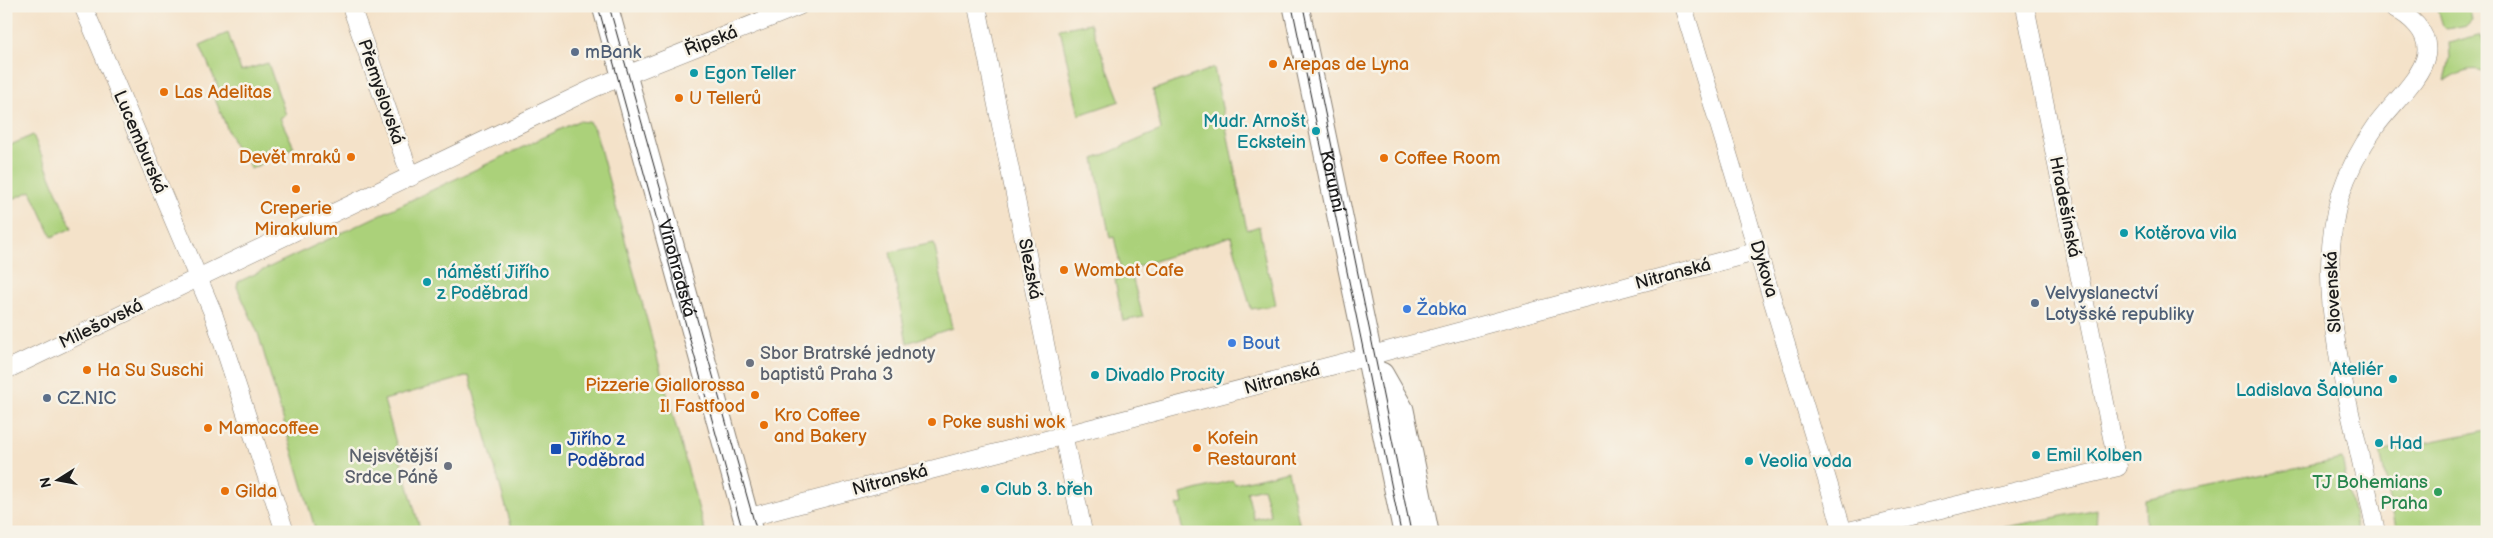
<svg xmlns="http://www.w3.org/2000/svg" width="2493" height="538" font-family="'Balsamiq Sans',sans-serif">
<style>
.green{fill:#abd17a;stroke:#64764b;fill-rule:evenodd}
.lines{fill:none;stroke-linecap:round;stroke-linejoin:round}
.street-casing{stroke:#887f72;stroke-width:19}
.secondary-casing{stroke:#887f72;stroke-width:27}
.street{stroke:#fff;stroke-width:18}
.secondary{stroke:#fff;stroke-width:25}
.tram{stroke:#1c1c1c;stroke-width:1}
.service-dot{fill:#5c6f8a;stroke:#f7f3e8;stroke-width:2}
.food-dot{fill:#e8710a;stroke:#f7f3e8;stroke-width:2}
.culture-dot{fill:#0f9aa8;stroke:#f7f3e8;stroke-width:2}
.shop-dot{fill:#3f7fe0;stroke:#f7f3e8;stroke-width:2}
.worship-dot{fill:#6b7280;stroke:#f7f3e8;stroke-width:2}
.transit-dot{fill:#1a4fb4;stroke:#f7f3e8;stroke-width:2}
.leisure-dot{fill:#2e9e5b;stroke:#f7f3e8;stroke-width:2}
.labels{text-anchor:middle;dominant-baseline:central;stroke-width:5;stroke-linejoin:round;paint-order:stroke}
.street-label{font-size:18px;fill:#1c1c1c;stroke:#f7f3e8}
.service-label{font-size:18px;fill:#4e5e75;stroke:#f7f3e8;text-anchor:start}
.food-label{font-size:18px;fill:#c56008;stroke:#f7f3e8;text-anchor:start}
.culture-label{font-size:18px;fill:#0d838f;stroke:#f7f3e8;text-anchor:start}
.shop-label{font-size:18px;fill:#366cbe;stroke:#f7f3e8;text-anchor:start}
.worship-label{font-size:18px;fill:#5b616d;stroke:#f7f3e8;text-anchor:start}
.transit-label{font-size:18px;fill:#164399;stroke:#f7f3e8;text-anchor:start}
.leisure-label{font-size:18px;fill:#27864d;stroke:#f7f3e8;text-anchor:end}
</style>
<rect width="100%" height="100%" fill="#f7f3e8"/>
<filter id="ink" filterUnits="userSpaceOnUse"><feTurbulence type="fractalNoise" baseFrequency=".02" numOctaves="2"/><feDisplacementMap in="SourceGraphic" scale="10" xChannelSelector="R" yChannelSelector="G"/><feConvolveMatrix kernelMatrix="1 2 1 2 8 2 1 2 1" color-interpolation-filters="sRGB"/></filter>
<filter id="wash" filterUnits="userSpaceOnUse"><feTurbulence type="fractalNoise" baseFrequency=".0096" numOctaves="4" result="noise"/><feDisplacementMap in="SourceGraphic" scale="20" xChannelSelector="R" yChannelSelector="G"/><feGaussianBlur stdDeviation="1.12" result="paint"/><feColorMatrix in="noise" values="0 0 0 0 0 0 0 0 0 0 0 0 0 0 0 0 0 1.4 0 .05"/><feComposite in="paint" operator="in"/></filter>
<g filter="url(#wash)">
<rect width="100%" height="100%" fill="#f4e2c9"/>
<g class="green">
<path d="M 2437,6 L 2469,6 L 2472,20 L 2467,25 L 2447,29 L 2443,26 Z"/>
<path d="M 1090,23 L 1120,101 L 1079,115 L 1060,29 Z"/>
<path d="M 228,33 L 241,71 L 268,63 L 286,115 L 280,118 L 294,147 L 281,153 L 272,147 L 267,147 L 264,150 L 263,163 L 251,169 L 241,148 L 236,150 L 215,99 L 222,96 L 200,45 Z"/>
<path d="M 2478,35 L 2482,37 L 2487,54 L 2487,73 C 2472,65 2457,72 2445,82 L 2450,57 L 2449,43 Z"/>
<path d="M 1214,68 L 1247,230 L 1259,226 L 1267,271 L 1269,272 L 1276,305 L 1251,309 L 1231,236 L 1130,269 L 1143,317 L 1123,321 L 1115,280 L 1123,278 L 1114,237 L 1110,238 L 1094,159 L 1161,130 L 1153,90 Z"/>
<path d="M 578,121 L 589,122 L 595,130 L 705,532 L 513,532 L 469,376 L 384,400 L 421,532 L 316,532 L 258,333 L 237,287 L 238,282 Z"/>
<path d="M 33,135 L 72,228 L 52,237 L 31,191 L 6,202 L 6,147 Z"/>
<path d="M 934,243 L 952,328 L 907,343 L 890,252 Z"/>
<path d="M 2487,430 L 2487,532 L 2397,532 L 2380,452 Z"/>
<path d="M 2342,459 L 2357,532 L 2146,532 L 2145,500 Z"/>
<path d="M 1288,471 L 1301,532 L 1183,532 L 1177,505 L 1183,504 L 1181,494 L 1233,480 L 1235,484 ZM 1263,488 L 1271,515 L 1254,519 L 1247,492 Z"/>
<path d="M 2097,509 L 2096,532 L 1981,532 Z"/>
</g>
</g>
<g filter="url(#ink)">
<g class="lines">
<defs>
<g id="street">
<path d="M 83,6 L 213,313 L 285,532"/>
<path d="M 351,6 L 411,177"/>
<path d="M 977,6 L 1083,532"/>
<path d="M 1683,6 L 1843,532"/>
<path d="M 6,370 L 594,88 L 799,6"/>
<path d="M 746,518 L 1346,362 L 1759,251"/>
<path d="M 1844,532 L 2118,467 L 2025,6"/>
<path d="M 2376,532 C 2368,493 2360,455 2351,417 C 2335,344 2319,270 2340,196 C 2348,171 2361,147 2376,126 C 2390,106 2422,78 2426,55 C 2430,31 2409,16 2391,6"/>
</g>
<g id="secondary">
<path id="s1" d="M 605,6 L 750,532"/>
<path id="s2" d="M 1296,6 L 1406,532"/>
<path d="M 1381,375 L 1401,410 L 1426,532"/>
</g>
</defs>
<use href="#street" class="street-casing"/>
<use href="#secondary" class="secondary-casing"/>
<use href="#street" class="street"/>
<use href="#secondary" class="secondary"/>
<g class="tram">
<path d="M 598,6 L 743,532"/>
<path d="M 609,6 L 757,532"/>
<path d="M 1292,6 L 1401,532"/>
<path d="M 1303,6 L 1411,532"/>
</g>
</g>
</g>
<g class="service-dot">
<circle cx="575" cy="52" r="5"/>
<circle cx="2035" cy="303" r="5"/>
<circle cx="47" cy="398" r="5"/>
</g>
<g class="food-dot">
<circle cx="1273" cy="64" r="5"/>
<circle cx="164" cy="92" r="5"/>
<circle cx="679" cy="98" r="5"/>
<circle cx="351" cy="157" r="5"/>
<circle cx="1384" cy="158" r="5"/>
<circle cx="296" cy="189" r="5"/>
<circle cx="1064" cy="270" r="5"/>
<circle cx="87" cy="370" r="5"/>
<circle cx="755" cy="395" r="5"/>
<circle cx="932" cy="422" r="5"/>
<circle cx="764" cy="425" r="5"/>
<circle cx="208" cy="428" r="5"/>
<circle cx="1197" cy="448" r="5"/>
<circle cx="225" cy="491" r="5"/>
</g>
<g class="culture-dot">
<circle cx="694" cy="73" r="5"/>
<circle cx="1316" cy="131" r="5"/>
<circle cx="2124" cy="233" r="5"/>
<circle cx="427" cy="282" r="5"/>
<circle cx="1095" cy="375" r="5"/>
<circle cx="2393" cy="379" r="5"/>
<circle cx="2379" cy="443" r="5"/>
<circle cx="2036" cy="455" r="5"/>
<circle cx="1749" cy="461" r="5"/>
<circle cx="985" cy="489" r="5"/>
</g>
<g class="shop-dot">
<circle cx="1407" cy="309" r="5"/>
<circle cx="1232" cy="343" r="5"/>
</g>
<g class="worship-dot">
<circle cx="750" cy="363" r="5"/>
<circle cx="448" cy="466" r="5"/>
</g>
<rect class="transit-dot" x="550" y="443" width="12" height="12" rx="2.5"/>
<circle class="leisure-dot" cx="2438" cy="492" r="5"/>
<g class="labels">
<g class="street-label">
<text transform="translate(711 41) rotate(-21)">Řipská</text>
<text transform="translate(381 92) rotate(71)">Přemyslovská</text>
<text transform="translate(140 142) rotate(67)">Lucemburská</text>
<text stroke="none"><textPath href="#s2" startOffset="179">Korunní</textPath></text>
<text transform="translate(2065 207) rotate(79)">Hradešínská</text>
<text stroke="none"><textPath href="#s1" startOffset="272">Vinohradská</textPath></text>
<text transform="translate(1030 269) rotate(79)">Slezská</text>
<text transform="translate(1764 269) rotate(73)">Dykova</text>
<text transform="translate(1673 274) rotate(-15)">Nitranská</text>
<text transform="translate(2333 292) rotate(-93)">Slovenská</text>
<text transform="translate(101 324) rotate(-26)">Milešovská</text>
<text transform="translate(1282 379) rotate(-15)">Nitranská</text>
<text transform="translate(890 480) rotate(-15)">Nitranská</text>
</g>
<g class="service-label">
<text x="585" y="52">mBank</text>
<text x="2045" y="293">Velvyslanectví<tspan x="2045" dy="21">Lotyšské republiky</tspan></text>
<text x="57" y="398">CZ.NIC</text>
</g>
<g class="food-label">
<text x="1283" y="64">Arepas de Lyna</text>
<text x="174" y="92">Las Adelitas</text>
<text x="689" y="98">U Tellerů</text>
<text x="341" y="157" text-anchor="end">Devět mraků</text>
<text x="1394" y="158">Coffee Room</text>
<text x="296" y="208" text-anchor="middle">Creperie<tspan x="296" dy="21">Mirakulum</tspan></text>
<text x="1074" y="270">Wombat Cafe</text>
<text x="97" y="370">Ha Su Suschi</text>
<text x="745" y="385" text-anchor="end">Pizzerie Giallorossa<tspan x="745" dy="21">Il Fastfood</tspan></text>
<text x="774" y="415">Kro Coffee<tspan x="774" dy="21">and Bakery</tspan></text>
<text x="942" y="422">Poke sushi wok</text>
<text x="218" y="428">Mamacoffee</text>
<text x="1207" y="438">Kofein<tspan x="1207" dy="21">Restaurant</tspan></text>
<text x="235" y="491">Gilda</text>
</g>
<g class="culture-label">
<text x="704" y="73">Egon Teller</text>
<text x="1306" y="121" text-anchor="end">Mudr. Arnošt<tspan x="1306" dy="21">Eckstein</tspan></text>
<text x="2134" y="233">Kotěrova vila</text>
<text x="437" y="272">náměstí Jiřího<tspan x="437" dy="21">z Poděbrad</tspan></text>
<text x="2383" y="369" text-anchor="end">Ateliér<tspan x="2383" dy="21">Ladislava Šalouna</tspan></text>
<text x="1105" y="375">Divadlo Procity</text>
<text x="2389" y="443">Had</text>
<text x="2046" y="455">Emil Kolben</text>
<text x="1759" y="461">Veolia voda</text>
<text x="995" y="489">Club 3. břeh</text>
</g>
<g class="shop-label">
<text x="1417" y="309">Žabka</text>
<text x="1242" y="343">Bout</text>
</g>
<g class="worship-label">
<text x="760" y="353">Sbor Bratrské jednoty<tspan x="760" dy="21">baptistů Praha 3</tspan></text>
<text x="438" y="456" text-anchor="end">Nejsvětější<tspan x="438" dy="21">Srdce Páně</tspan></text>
</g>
<g class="transit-label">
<text x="567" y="439">Jiřího z<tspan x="567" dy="21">Poděbrad</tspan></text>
</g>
<g class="leisure-label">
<text x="2428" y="482">TJ Bohemians<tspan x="2428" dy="21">Praha</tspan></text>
</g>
</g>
<rect width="2493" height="538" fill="none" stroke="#f7f3e8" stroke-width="25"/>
<g transform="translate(58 480) rotate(259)" stroke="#f7f3e8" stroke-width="4" paint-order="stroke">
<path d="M0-4L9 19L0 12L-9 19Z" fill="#1c1c1c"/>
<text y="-8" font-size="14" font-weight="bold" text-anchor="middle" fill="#1c1c1c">N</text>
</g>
</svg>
